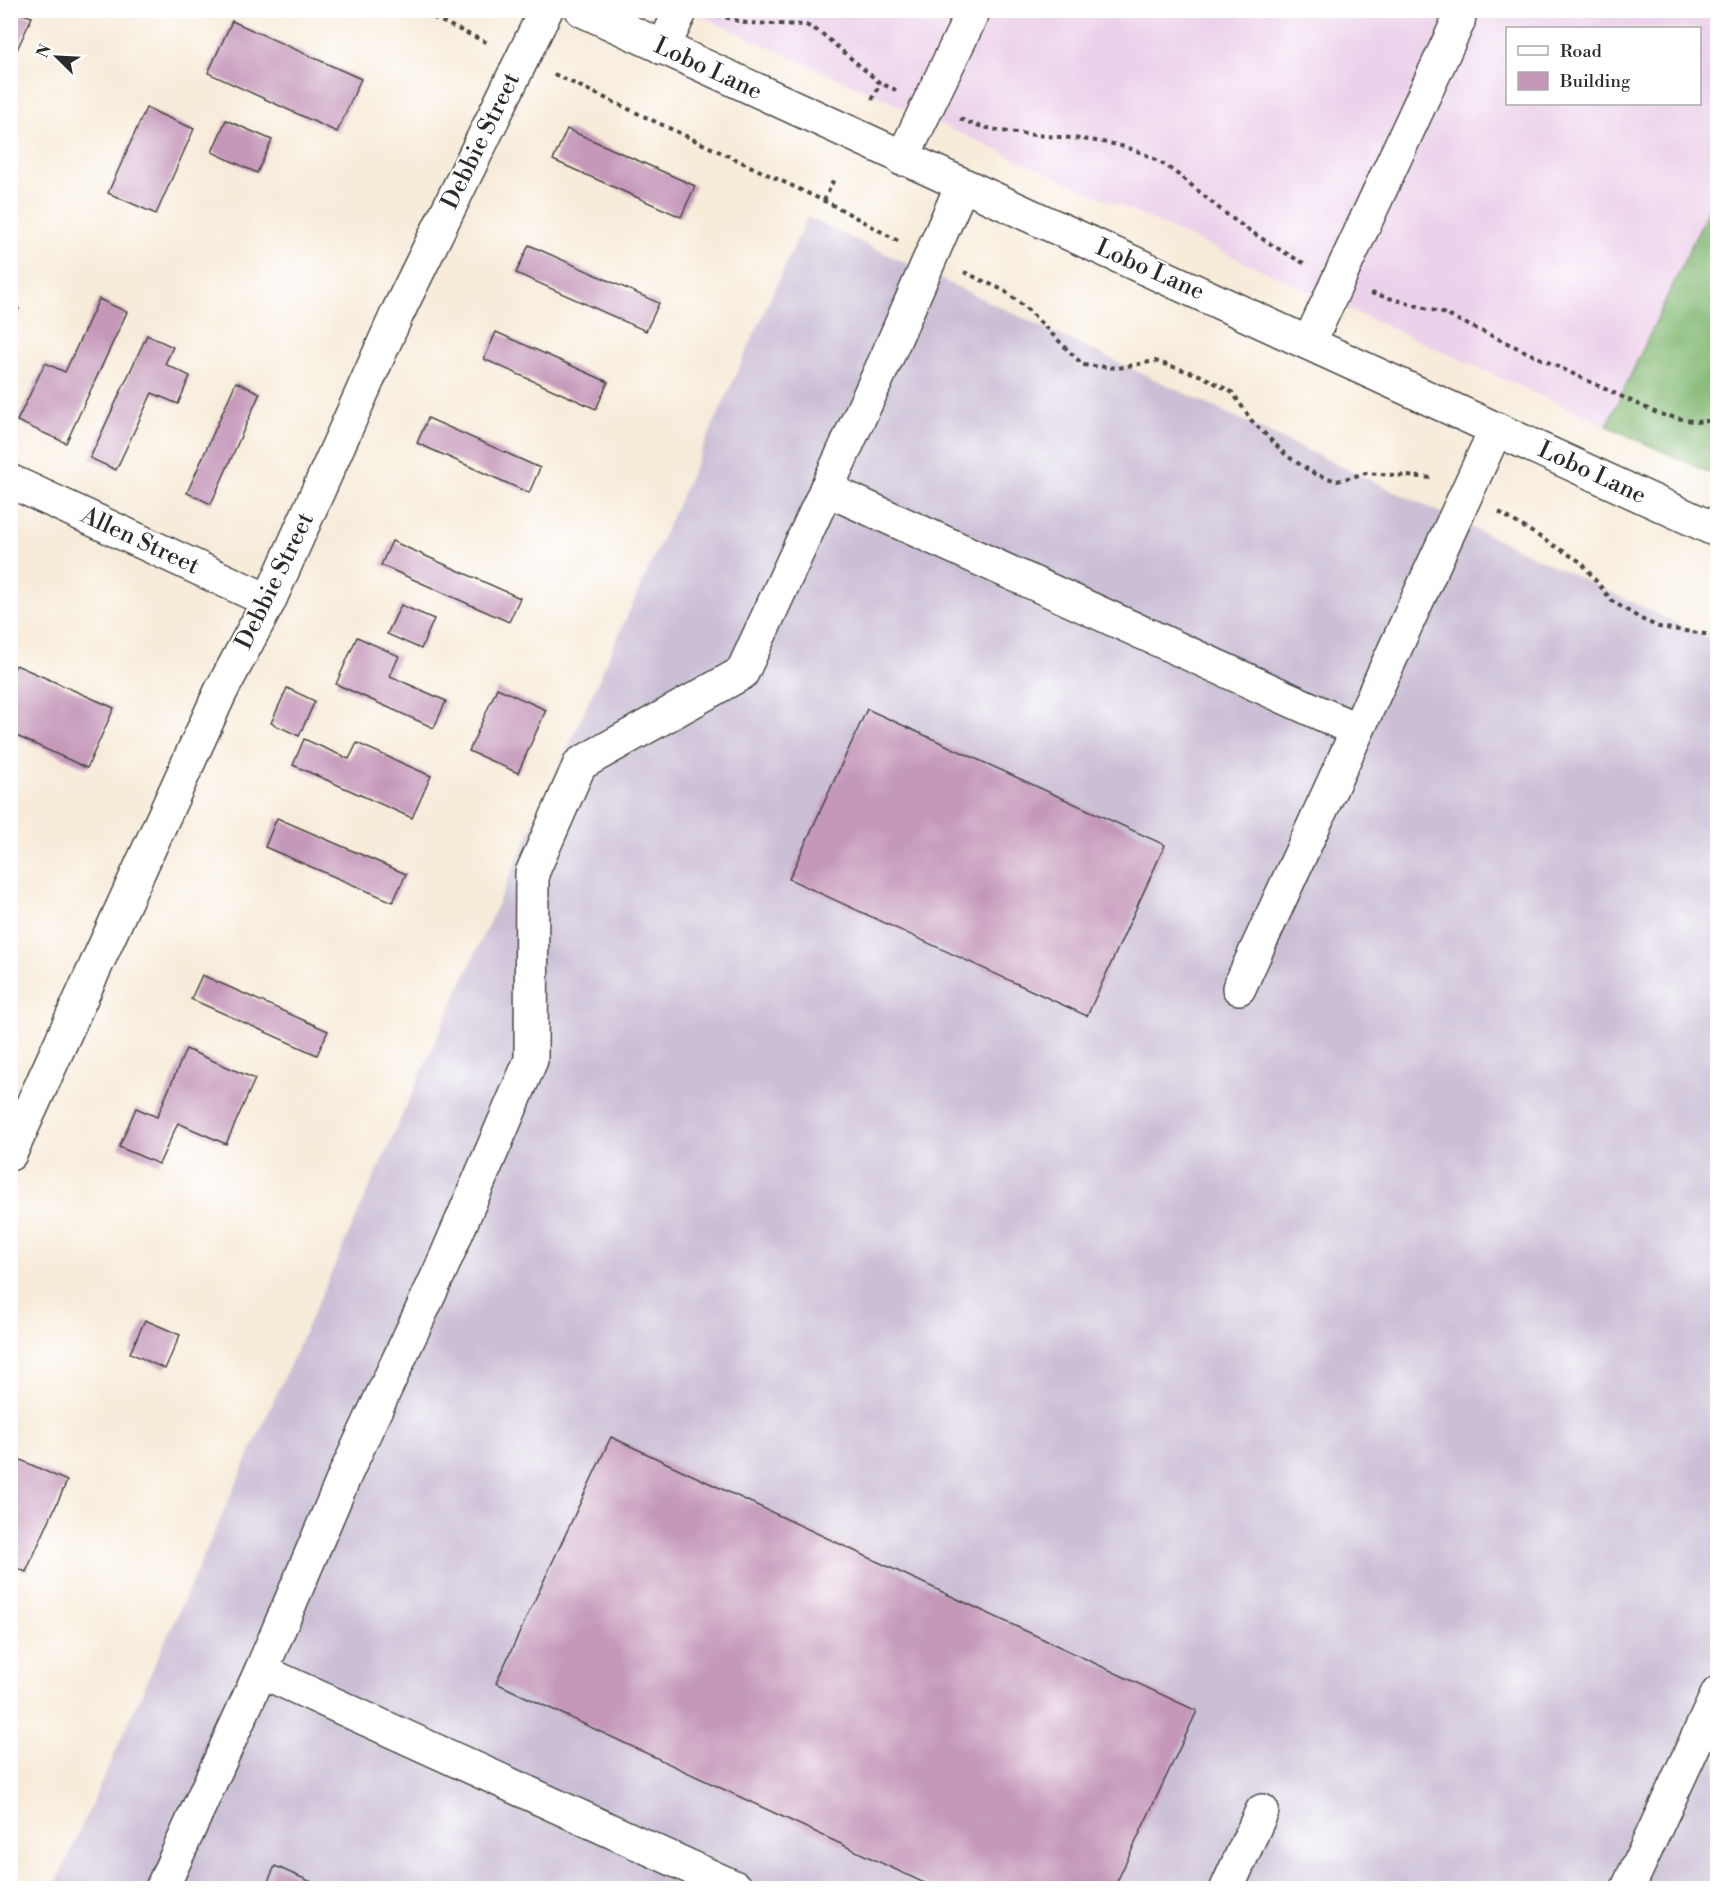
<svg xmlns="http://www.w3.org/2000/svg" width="1728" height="1899" font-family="'Libre Bodoni',serif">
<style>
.built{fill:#ecd1ea;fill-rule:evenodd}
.industrial{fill:#cbbfd5}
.forest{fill:#84b974;stroke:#587250;stroke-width:1.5}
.building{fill:#c598b9}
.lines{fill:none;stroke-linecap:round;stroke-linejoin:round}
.minor-casing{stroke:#4a4845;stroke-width:36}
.path{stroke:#4a4845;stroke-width:4;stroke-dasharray:4.5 4.5;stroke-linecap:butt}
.minor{stroke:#fff;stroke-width:33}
.labels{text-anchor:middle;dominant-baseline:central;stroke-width:4.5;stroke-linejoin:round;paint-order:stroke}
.street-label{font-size:24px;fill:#2b2b2b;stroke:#fff}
</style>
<rect width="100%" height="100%" fill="#fff"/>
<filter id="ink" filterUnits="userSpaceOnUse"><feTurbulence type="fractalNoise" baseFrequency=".0167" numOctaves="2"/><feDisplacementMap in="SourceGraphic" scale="12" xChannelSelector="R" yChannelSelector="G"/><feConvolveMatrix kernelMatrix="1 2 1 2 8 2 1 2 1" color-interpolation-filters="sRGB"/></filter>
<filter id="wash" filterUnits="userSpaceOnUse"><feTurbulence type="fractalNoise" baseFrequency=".008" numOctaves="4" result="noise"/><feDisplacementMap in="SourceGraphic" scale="24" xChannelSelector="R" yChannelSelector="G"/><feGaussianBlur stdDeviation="1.35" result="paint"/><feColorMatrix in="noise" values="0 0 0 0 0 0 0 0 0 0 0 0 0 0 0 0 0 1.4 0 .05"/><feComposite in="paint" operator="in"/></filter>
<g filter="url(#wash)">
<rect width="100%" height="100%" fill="#f7ebd9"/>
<path class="built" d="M 690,11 L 1717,11 L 1717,191 L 1607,426 ZM 1508,28 L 1700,28 L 1700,104 L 1508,104 Z"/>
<path class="industrial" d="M 807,217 L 1717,642 L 1717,1888 L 54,1888 Z"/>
<path class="forest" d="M 1717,191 L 1717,476 L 1607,426 Z"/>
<g id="blocks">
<g class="building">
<path d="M 10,10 L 32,17 L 10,65 Z"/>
<path d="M 232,21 L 361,79 L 337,132 L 208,73 Z"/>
<path d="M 146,108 L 194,129 L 156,214 L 108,193 Z"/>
<path d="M 226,120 L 272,140 L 257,173 L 212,152 Z"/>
<path d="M 567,129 L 695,186 L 681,217 L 553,160 Z"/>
<path d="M 529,245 L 659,303 L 646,331 L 516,273 Z"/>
<path d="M 99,299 L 127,312 L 66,443 L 17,421 L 45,363 L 65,372 Z"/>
<path d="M 10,305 L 19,309 L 10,329 Z"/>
<path d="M 496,332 L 608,382 L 596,409 L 484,359 Z"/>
<path d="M 147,335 L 173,347 L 165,364 L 190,376 L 178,404 L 152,393 L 116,470 L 90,458 Z"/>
<path d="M 236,382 L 260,393 L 211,504 L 187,493 Z"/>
<path d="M 428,418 L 540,468 L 529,493 L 417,443 Z"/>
<path d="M 392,541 L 520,598 L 509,622 L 381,565 Z"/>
<path d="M 401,605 L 434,619 L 421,649 L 387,634 Z"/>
<path d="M 357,637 L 399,656 L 390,676 L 446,701 L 434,728 L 336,684 Z"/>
<path d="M 16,665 L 114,708 L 87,768 L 10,733 L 10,676 Z"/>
<path d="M 287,688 L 315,701 L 299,736 L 271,723 Z"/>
<path d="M 497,688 L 546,710 L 518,773 L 469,751 Z"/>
<path d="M 867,709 L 1165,845 L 1087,1016 L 789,879 Z"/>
<path d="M 304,739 L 349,759 L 357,743 L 431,776 L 412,818 L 293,765 Z"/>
<path d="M 277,818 L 406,874 L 393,902 L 265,847 Z"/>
<path d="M 202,975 L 328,1031 L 317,1055 L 191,999 Z"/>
<path d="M 186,1049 L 255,1079 L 226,1144 L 178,1123 L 159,1164 L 119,1147 L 136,1108 L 157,1117 Z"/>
<path d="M 145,1320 L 180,1335 L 165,1369 L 130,1353 Z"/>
<path d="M 611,1437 L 1197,1711 L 1114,1888 L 935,1888 L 496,1683 Z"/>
<path d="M 10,1455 L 67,1481 L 26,1572 L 10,1565 Z"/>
<path d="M 275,1866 L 325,1888 L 265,1888 Z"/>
</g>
</g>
</g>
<g filter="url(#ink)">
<use href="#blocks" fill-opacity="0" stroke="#4a4845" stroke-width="1.5"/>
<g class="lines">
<defs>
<g id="minor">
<path d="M 582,10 L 1718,531"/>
<path d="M 663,48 L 681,10"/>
<path d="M 902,159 L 974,10"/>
<path d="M 1309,343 L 1458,22 L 1460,10"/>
<path d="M 10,481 L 269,601"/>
<path d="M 826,489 L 1357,730"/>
<path d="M 1239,988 L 1496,429"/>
<path d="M 10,1154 L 220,693 L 269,601 L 397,314 L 546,10"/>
<path d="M 261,1671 L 736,1888"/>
<path d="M 162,1888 L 261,1671 L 345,1475 L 441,1269 L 531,1060 L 532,873 L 580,764 L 742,673 L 887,357 L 962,185"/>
<path d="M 1227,1888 L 1262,1811"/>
<path d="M 1628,1888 L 1718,1693"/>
</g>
</defs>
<use href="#minor" class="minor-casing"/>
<g class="path">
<path d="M 417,10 L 490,44"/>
<path d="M 717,15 L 746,23 L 806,25 L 820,32 L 880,83 L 896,90"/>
<path d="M 554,74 L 837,207 L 898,241"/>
<path d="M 872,100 L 880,83"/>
<path d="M 960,119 C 1014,142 1076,131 1131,149 C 1169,161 1195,190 1225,213 C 1251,233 1278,249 1307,265"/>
<path d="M 824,201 L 834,179"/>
<path d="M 964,272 L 1005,291 L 1028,310 L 1083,365 L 1118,368 L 1155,361 L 1202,376 L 1233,393 L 1251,420 L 1287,456 L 1315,474 L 1337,481 L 1366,473 L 1434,478"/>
<path d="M 1371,293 L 1443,313 L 1659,414 L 1696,422 L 1718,420"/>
<path d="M 1499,512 L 1581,562 L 1612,601 L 1641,619 L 1659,627 L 1718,636"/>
</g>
<use href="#minor" class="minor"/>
</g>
</g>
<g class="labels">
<g class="street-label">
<text transform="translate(708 69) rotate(25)">Lobo Lane</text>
<text transform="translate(481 141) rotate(-64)">Debbie Street</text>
<text transform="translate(1150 270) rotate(24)">Lobo Lane</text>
<text transform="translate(1592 473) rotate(25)">Lobo Lane</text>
<text transform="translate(140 541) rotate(25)">Allen Street</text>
<text transform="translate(275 581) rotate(-64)">Debbie Street</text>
</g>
</g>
<rect width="1728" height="1899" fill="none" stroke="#fff" stroke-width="36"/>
<rect x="1506" y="27" width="195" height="78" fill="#ffffff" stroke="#aaaaaa" stroke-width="1.5"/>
<rect x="1518" y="46" width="30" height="9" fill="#ffffff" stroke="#aaaaaa" stroke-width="1.5"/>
<text x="1560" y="57" font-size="18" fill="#2b2b2b">Road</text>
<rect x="1518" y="72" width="30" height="18" fill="#c598b9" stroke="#aaaaaa" stroke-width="1.5"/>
<text x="1560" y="87" font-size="18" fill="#2b2b2b">Building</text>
<g transform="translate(57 57) rotate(294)" stroke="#ffffff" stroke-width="4.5" paint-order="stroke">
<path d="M0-4.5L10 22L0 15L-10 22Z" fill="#2b2b2b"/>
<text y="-9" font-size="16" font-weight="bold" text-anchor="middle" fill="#2b2b2b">N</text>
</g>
</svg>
